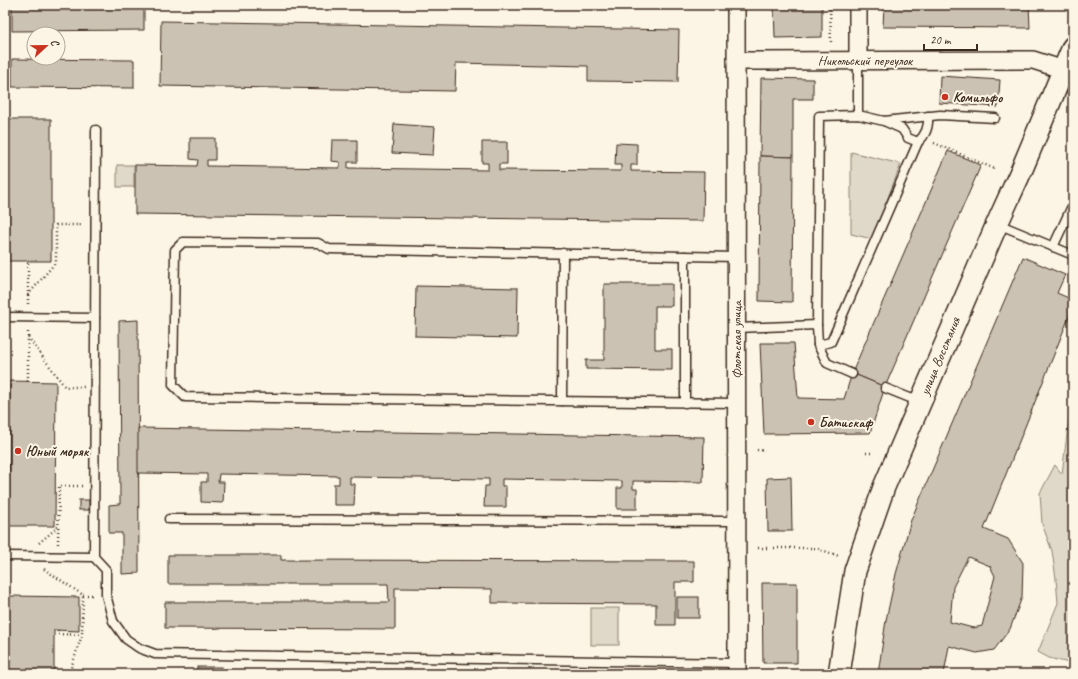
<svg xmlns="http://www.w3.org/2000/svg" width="1078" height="679" font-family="Caveat,sans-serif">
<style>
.green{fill:#e0d8c8;stroke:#8e8173}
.building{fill:#ccc2b3;stroke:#3b2a1e;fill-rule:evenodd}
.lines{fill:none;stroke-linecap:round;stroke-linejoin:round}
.service-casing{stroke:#3b2a1e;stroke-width:11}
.minor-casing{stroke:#3b2a1e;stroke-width:20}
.tertiary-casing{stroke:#3b2a1e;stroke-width:24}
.path{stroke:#3b2a1e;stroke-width:2.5;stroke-dasharray:1 3;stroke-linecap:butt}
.service{stroke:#fcf5e5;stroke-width:8}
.minor{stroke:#fcf5e5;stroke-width:17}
.tertiary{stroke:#fcf5e5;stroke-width:21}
.poi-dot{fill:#c8321e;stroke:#fcf5e5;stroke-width:1.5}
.labels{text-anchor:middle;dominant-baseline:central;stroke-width:4;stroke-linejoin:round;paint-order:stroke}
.street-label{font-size:14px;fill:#3b2a1e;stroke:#fcf5e5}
.poi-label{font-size:14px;font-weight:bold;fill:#3b2a1e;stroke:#fcf5e5;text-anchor:start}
</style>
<rect width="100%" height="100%" fill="#fcf5e5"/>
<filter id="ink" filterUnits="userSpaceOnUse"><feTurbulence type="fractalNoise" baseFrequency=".025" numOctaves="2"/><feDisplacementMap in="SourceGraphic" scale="8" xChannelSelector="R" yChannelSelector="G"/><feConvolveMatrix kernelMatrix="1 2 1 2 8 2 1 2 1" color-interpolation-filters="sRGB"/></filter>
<g filter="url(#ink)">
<g class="green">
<path d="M 851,152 L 901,164 L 872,239 L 851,234 Z"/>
<rect x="117" y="165" width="17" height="22"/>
<path d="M 1073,399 L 1073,664 L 1049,658 L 1038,652 L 1058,603 L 1056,579 L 1052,551 L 1042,524 L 1040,493 L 1055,465 L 1062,474 L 1070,410 Z"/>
<rect x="591" y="608" width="28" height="37"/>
</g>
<g class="building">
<path d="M 12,5 L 144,5 L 144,30 L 12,31 Z"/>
<path d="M 884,5 L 1029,5 L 1030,28 L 883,27 Z"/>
<path d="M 822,6 L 822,37 L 775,38 L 774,7 Z"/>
<path d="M 161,21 L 679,30 L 678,82 L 588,81 L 588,66 L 456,63 L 455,91 L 160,86 Z"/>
<path d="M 12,59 L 134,60 L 134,88 L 12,87 Z"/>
<path d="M 940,76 L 1000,80 L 998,107 L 939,103 Z"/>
<path d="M 761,78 L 813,79 L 813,99 L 793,99 L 793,157 L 760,156 Z"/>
<path d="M 9,119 L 51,119 L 51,261 L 8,261 Z"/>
<path d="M 394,124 L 435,127 L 433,155 L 392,153 Z"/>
<path d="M 190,138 L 215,138 L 215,160 L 207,160 L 207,166 L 340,168 L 340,162 L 331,161 L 332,140 L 357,140 L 357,162 L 348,162 L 348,168 L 488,170 L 488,163 L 482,163 L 482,142 L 507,142 L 507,164 L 499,164 L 499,170 L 621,171 L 621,165 L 615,165 L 616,143 L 637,144 L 637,165 L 631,165 L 631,171 L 704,172 L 703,221 L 135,214 L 135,165 L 197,166 L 198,160 L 190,159 Z"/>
<path d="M 948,151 L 981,165 L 885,387 L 852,373 Z"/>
<path d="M 760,156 L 793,157 L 792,302 L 759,301 Z"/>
<path d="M 1023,257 L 1065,275 L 1057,293 L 1073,300 L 1073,307 L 984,529 L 1008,539 L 1023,563 L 1022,597 L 1010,629 L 994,650 L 977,653 L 949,646 L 944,674 L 878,674 L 886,620 L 896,574 L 911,520 ZM 968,557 L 990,566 L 995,576 L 982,626 L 973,628 L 950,622 L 953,587 Z"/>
<path d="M 604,284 L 672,284 L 672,306 L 655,306 L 655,349 L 672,349 L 672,370 L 586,369 L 586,360 L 604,360 Z"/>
<path d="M 416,286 L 518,288 L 517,338 L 415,336 Z"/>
<path d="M 138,320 L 139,573 L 122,574 L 122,533 L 109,533 L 109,505 L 120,504 L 119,321 Z"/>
<path d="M 760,343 L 794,343 L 798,398 L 844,399 L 852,373 L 885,387 L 870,433 L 764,434 Z"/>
<path d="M 10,381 L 56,382 L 55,526 L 9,526 Z"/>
<path d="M 138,428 L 704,437 L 703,482 L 633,481 L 633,489 L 637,489 L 637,509 L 617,509 L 617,488 L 622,488 L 622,481 L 502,479 L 502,486 L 506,486 L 506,507 L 484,507 L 485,486 L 489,486 L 489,479 L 350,477 L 350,484 L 355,484 L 354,505 L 334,505 L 334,484 L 339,484 L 339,476 L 219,474 L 218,482 L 224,482 L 223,503 L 201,502 L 201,482 L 207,482 L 207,474 L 138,473 Z"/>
<path d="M 791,477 L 792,531 L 768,531 L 767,478 Z"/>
<rect x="79" y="500" width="10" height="10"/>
<path d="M 168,555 L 281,555 L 281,560 L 694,561 L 694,582 L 675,582 L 675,625 L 656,625 L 656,604 L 492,603 L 492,589 L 395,588 L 395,629 L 165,628 L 165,602 L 389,602 L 388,584 L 168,584 Z"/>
<path d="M 762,583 L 797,583 L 797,663 L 763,663 Z"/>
<path d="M 9,596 L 79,597 L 79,631 L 54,630 L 54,674 L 8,674 Z"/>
<rect x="677" y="597" width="22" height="21"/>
<rect x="197" y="667" width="25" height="7"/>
<rect x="330" y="669" width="26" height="5"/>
<rect x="481" y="671" width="25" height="3"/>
</g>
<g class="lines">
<defs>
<g id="service">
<path d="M 858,60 L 858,115"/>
<path d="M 884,121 L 940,115 L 995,118"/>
<path d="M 96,130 L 94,557 L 106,570 L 106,595 L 113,621 L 126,639 L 139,648 L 155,654 L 737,663"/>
<path d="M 918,142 C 926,135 929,127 928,116"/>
<path d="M 998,224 L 1073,255"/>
<path d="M 1053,247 L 1073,204"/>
<path d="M 736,257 L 329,249 L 318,243 L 183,242 L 175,250 L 173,385 L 185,397 L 737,403"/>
<path d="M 5,317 L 95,318"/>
<path d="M 817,325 L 819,116 L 858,115 L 884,121 L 902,129 L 908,138 L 918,142 L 831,342 L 818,345"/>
<path d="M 736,328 L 817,325 L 818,345 L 827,363 L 852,374"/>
<path d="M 885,388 L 920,402"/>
<path d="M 562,401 L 563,253"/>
<path d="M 685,403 L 685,256"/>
<path d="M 169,519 L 737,521"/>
<path d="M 5,556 L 94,557"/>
</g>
<g id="minor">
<path d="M 736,5 L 737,674"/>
<path d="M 858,60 L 858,5"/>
<path d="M 736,61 L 1033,60 L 1064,70"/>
</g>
<path id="tertiary" d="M 839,674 L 855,571 L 884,487 L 997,224 L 1022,169 L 1073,47"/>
</defs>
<use href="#service" class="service-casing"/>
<use href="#minor" class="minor-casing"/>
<use href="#tertiary" class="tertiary-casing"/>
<g class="path">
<path d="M 798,5 L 798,7"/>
<path d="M 830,5 L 831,44"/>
<path d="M 934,143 L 995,169"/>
<path d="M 28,295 L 56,262 L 56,225 L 83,225"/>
<path d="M 28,304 L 28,261"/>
<path d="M 28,337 L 65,387 L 84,387"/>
<path d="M 28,381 L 28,329"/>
<path d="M 757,450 L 765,451"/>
<path d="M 866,453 L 872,453"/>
<path d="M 39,543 L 59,526"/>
<path d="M 58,544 L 59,486 L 82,486"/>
<path d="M 758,548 L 816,548 L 839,556"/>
<path d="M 44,569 L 83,595 L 82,635 L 69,674"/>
<path d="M 83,595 L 94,595"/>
<path d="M 58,630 L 58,634 L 82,635"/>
</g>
<use href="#service" class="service"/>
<use href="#minor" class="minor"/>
<use href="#tertiary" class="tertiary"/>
</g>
</g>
<g class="poi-dot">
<circle cx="945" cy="97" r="4"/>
<circle cx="811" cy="422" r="4"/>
<circle cx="18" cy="451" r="4"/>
</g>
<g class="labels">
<g class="street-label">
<text x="865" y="60">Никольский переулок</text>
<text transform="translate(736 340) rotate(-90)">Флотская улица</text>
<text transform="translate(940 356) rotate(-67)">улица Восстания</text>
</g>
<g class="poi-label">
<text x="953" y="97">Комильфо</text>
<text x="819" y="422">Батискаф</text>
<text x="26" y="451">Юный моряк</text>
</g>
</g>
<rect width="1078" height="679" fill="none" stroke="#fcf5e5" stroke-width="20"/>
<rect x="10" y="10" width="1058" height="659" fill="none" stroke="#3b2a1e" stroke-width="1.5" filter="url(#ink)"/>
<g transform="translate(46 46) rotate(68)"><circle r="19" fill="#fcf5e5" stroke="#afa495"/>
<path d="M0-3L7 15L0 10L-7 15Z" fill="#c8321e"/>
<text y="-6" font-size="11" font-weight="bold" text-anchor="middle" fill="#3b2a1e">С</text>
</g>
<path d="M924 44v6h53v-6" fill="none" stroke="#3b2a1e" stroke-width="2"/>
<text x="930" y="44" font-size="12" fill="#3b2a1e" stroke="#fcf5e5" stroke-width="3" paint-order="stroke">20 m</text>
</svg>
